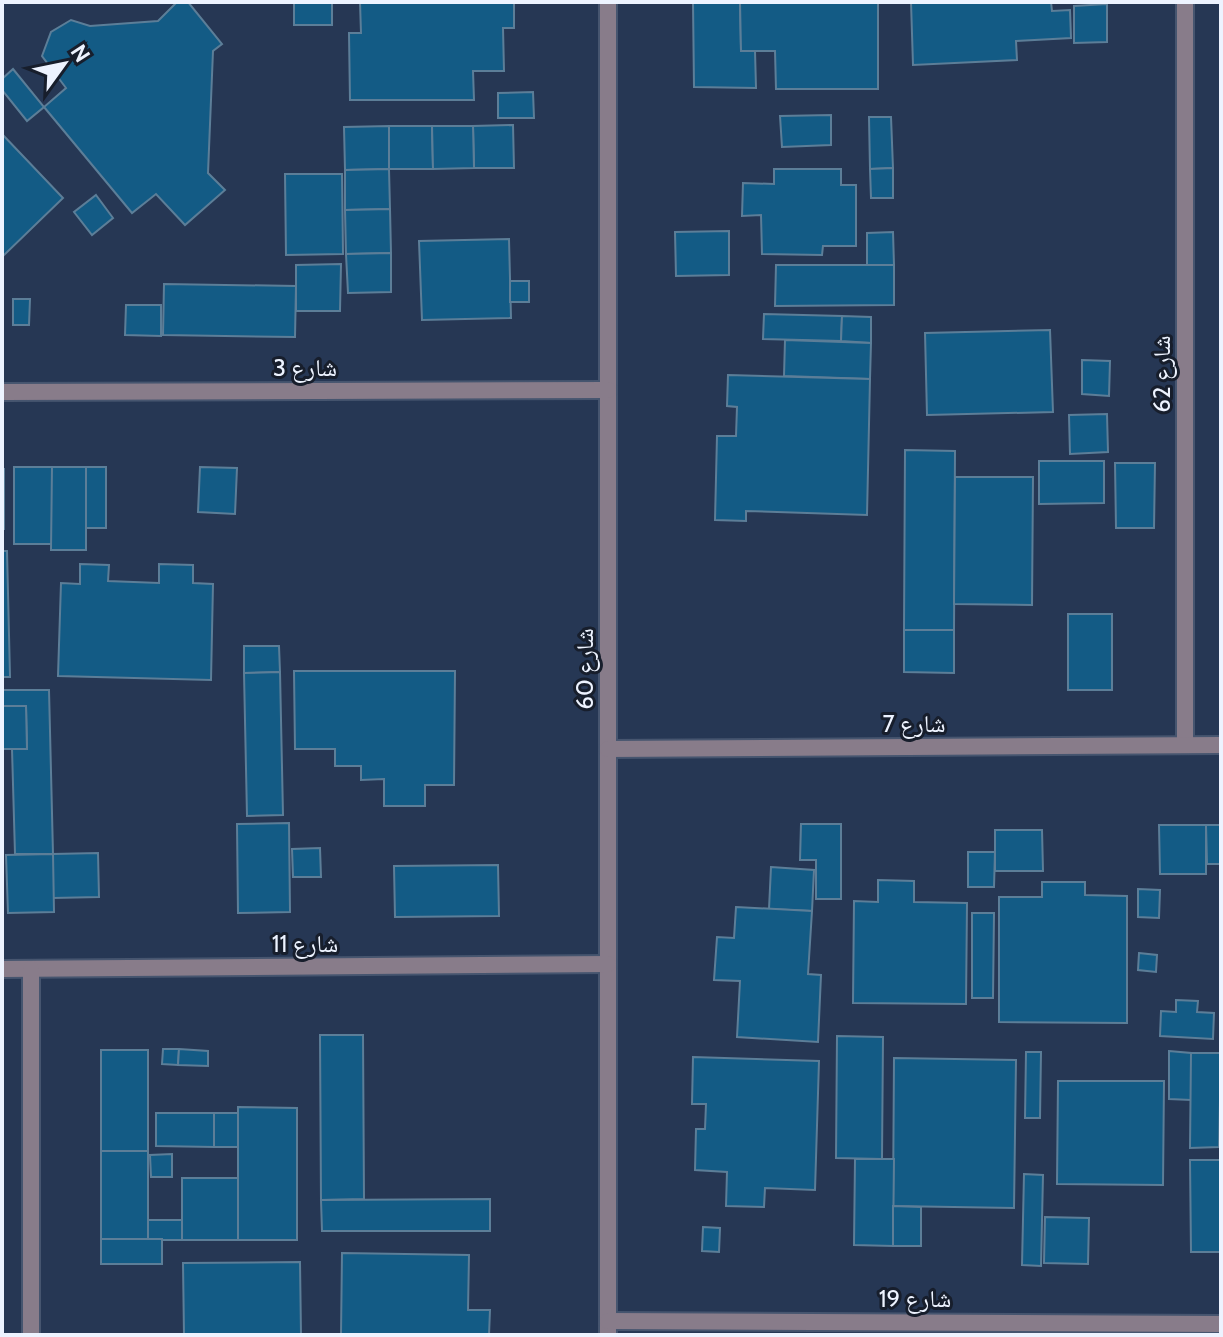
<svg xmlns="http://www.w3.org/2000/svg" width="1223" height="1337" font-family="Cabin,'Noto Naskh Arabic',sans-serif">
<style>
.building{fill:#135b85;stroke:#5c7e98;stroke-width:2}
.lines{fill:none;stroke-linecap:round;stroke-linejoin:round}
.minor-casing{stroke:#46556f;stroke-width:20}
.minor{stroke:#887c8a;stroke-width:16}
.labels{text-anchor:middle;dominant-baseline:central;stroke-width:6;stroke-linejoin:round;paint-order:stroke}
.street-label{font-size:24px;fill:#edf3ff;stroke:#171e2c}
</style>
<rect width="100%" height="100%" fill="#263754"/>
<g class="building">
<path d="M 177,2 L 188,2 L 222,44 L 213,51 L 208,173 L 225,190 L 185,225 L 156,194 L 132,213 L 44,107 L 66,88 L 42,56 L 51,32 L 71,20 L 90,26 L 158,21 Z"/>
<rect x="294" y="2" width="38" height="23"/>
<path d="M 360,2 L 514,2 L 514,28 L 503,28 L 504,71 L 473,71 L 474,100 L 350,100 L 349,33 L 361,33 Z"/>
<path d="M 693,2 L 740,2 L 741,51 L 755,51 L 756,88 L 694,87 Z"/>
<path d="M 740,2 L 878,2 L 878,89 L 776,89 L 775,51 L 741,51 Z"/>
<path d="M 911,2 L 1051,2 L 1052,11 L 1070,10 L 1071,38 L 1016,41 L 1017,60 L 913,65 Z"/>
<path d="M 1107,4 L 1107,42 L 1074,43 L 1074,6 Z"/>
<path d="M 13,69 L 44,107 L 27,121 L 2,90 L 2,79 Z"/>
<path d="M 533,92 L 534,118 L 498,118 L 498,93 Z"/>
<path d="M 831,115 L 831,145 L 782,147 L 780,116 Z"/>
<path d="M 869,117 L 891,117 L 893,168 L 870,169 Z"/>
<path d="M 513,125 L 514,168 L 474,168 L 473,126 Z"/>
<path d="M 389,126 L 389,169 L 345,170 L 344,127 Z"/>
<path d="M 389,126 L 432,126 L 433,169 L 389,169 Z"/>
<path d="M 432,126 L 473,126 L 474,168 L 433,169 Z"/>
<path d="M 2,134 L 63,198 L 2,257 Z"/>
<path d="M 893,168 L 893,198 L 871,198 L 870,169 Z"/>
<path d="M 389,169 L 390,209 L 345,210 L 345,170 Z"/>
<path d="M 774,169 L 841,169 L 841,185 L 856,185 L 856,246 L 823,246 L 822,255 L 762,254 L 761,215 L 742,216 L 743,183 L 774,184 Z"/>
<path d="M 285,174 L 342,174 L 343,254 L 286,255 Z"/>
<path d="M 96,195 L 113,218 L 92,235 L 74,212 Z"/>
<path d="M 390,209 L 391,253 L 346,254 L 345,210 Z"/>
<path d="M 729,231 L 729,275 L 676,276 L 675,232 Z"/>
<path d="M 893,232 L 894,265 L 867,265 L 867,233 Z"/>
<path d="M 509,239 L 511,318 L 422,320 L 419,241 Z"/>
<path d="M 391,253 L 391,292 L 348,293 L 346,254 Z"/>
<path d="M 341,264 L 340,311 L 296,311 L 296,265 Z"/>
<path d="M 776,265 L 894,265 L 894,305 L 775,306 Z"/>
<rect x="510" y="281" width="19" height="21"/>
<path d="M 164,284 L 296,286 L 295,337 L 163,335 Z"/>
<path d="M 13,299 L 30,299 L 29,325 L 13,325 Z"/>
<path d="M 126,305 L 161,305 L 161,336 L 125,335 Z"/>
<path d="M 764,314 L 842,316 L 841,341 L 763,339 Z"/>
<path d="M 842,316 L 871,317 L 871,343 L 841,341 Z"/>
<path d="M 1050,330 L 1053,412 L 927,415 L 925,333 Z"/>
<path d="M 785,340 L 871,343 L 870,379 L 784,376 Z"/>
<path d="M 1082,360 L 1110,361 L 1109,396 L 1082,394 Z"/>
<path d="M 728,375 L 870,379 L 867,515 L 746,511 L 746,521 L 715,520 L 717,436 L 736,436 L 737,407 L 727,406 Z"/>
<path d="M 1107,414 L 1108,452 L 1070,454 L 1069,415 Z"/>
<path d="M 905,450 L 955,451 L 954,630 L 904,630 Z"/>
<path d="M 1039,461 L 1104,461 L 1104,503 L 1039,504 Z"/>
<path d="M 1115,463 L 1155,463 L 1154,528 L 1116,528 Z"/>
<rect x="14" y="467" width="38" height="77"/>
<path d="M 52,467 L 86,467 L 86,550 L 51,550 Z"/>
<rect x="86" y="467" width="20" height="61"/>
<path d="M 200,467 L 237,468 L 235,514 L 198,512 Z"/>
<rect x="2" y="469" width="2" height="60"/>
<path d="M 955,477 L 1033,477 L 1032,605 L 954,604 Z"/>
<path d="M 2,551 L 7,551 L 10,677 L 2,677 Z"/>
<path d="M 80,564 L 109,565 L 108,581 L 159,583 L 159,564 L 193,565 L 193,583 L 213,584 L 211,680 L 58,676 L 61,583 L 80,584 Z"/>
<rect x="1068" y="614" width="44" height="76"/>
<path d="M 904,630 L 954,630 L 954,673 L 904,672 Z"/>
<path d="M 244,646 L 279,646 L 280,672 L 244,673 Z"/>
<path d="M 294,671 L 455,671 L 454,785 L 425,785 L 425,806 L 384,806 L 384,779 L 361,780 L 361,766 L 335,766 L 335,749 L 295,749 Z"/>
<path d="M 280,672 L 283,815 L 247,816 L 244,673 Z"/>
<path d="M 2,690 L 49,690 L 53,854 L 15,854 L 12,749 L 27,749 L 26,706 L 2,706 Z"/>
<path d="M 2,706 L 26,706 L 27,749 L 2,749 Z"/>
<path d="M 289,823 L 290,912 L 238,913 L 237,824 Z"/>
<path d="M 801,824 L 841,824 L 841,899 L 816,899 L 816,860 L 800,860 Z"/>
<path d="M 1159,825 L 1206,825 L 1206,874 L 1160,874 Z"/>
<path d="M 1206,825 L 1221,825 L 1221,864 L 1207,864 Z"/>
<path d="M 995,830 L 1042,830 L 1043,871 L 995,871 Z"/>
<path d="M 320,848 L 321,877 L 293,877 L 292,849 Z"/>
<path d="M 968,852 L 995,852 L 994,887 L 968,887 Z"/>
<path d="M 98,853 L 99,897 L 53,898 L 53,854 Z"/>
<path d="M 53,854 L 54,912 L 8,913 L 6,855 Z"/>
<path d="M 498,865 L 499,916 L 395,917 L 394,866 Z"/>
<path d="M 771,867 L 814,870 L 812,911 L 769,909 Z"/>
<path d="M 878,880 L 914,881 L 914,902 L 967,903 L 966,1004 L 853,1003 L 854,901 L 878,902 Z"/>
<path d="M 1042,882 L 1085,882 L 1085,895 L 1127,896 L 1127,1023 L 999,1022 L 999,897 L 1042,897 Z"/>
<path d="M 1138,889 L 1160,890 L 1159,918 L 1138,917 Z"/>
<path d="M 736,907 L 812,911 L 808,974 L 821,975 L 818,1042 L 737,1037 L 740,981 L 714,980 L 717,937 L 734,938 Z"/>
<path d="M 972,913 L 994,913 L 993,998 L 972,998 Z"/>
<path d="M 1139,953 L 1157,955 L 1156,972 L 1138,970 Z"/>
<path d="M 1176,1000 L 1198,1001 L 1197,1012 L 1214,1013 L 1213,1039 L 1160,1036 L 1161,1011 L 1176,1012 Z"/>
<path d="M 320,1035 L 363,1035 L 364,1199 L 321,1200 Z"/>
<path d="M 837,1036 L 883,1037 L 882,1159 L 836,1158 Z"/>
<path d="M 163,1049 L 179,1049 L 178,1065 L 162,1064 Z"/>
<path d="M 179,1049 L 208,1051 L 208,1066 L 178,1065 Z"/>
<rect x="101" y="1050" width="47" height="101"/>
<path d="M 1169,1051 L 1191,1053 L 1191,1100 L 1169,1099 Z"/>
<path d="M 1026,1052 L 1041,1052 L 1040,1118 L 1025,1118 Z"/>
<path d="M 1191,1053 L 1221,1053 L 1219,1147 L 1190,1148 Z"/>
<path d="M 693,1057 L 819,1061 L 815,1190 L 765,1188 L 764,1207 L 726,1206 L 727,1172 L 695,1170 L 696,1129 L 705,1129 L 706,1104 L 692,1104 Z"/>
<path d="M 894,1058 L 1016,1060 L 1014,1208 L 893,1206 Z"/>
<path d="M 1058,1081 L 1164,1081 L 1163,1185 L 1057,1184 Z"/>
<path d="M 238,1107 L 297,1108 L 297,1240 L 238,1240 Z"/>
<path d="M 156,1113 L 214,1113 L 214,1147 L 156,1146 Z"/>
<rect x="214" y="1113" width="24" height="34"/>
<path d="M 101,1151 L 148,1151 L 148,1240 L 101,1239 Z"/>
<path d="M 172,1154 L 172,1177 L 151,1177 L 150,1155 Z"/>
<path d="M 855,1159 L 894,1159 L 893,1246 L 854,1245 Z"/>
<path d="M 1190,1160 L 1221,1160 L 1221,1252 L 1191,1252 Z"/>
<path d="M 1024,1174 L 1043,1175 L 1041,1266 L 1022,1265 Z"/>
<rect x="182" y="1178" width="56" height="62"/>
<path d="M 490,1199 L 490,1231 L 322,1231 L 321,1200 Z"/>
<path d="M 893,1206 L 921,1207 L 921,1246 L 893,1246 Z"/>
<path d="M 1045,1217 L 1089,1218 L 1088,1264 L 1044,1263 Z"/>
<rect x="148" y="1220" width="34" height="20"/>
<path d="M 703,1227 L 720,1228 L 719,1252 L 702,1251 Z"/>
<rect x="101" y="1239" width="61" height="25"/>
<path d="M 342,1253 L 469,1255 L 468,1310 L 490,1310 L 489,1335 L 341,1335 Z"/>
<path d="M 300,1262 L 301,1335 L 184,1335 L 183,1263 Z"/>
</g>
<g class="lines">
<defs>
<g id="minor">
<path d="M 608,2 L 608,1335"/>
<path d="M 2,392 L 608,390"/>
<path d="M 1185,745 L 1185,2"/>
<path d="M 608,749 L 1221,745"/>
<path d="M 2,969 L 608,964"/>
<path d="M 31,969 L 31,1335"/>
<path d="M 608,1321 L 1221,1324"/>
</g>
</defs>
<use href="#minor" class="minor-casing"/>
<use href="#minor" class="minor"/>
</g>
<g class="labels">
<g class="street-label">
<text x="305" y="367">شارع 3</text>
<text transform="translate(1161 374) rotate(-90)">شارع 62</text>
<text transform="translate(584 669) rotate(-90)">شارع 60</text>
<text x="914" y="723">شارع 7</text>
<text x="305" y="943">شارع 11</text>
<text x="915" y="1298">شارع 19</text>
</g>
</g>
<rect width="1223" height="1337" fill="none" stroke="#edf3ff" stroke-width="8"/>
<g transform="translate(64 64) rotate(57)" stroke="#171e2c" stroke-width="6" paint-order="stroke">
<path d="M0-6L14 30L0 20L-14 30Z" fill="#edf3ff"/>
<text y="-12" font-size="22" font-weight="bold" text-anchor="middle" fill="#edf3ff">N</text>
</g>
</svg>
